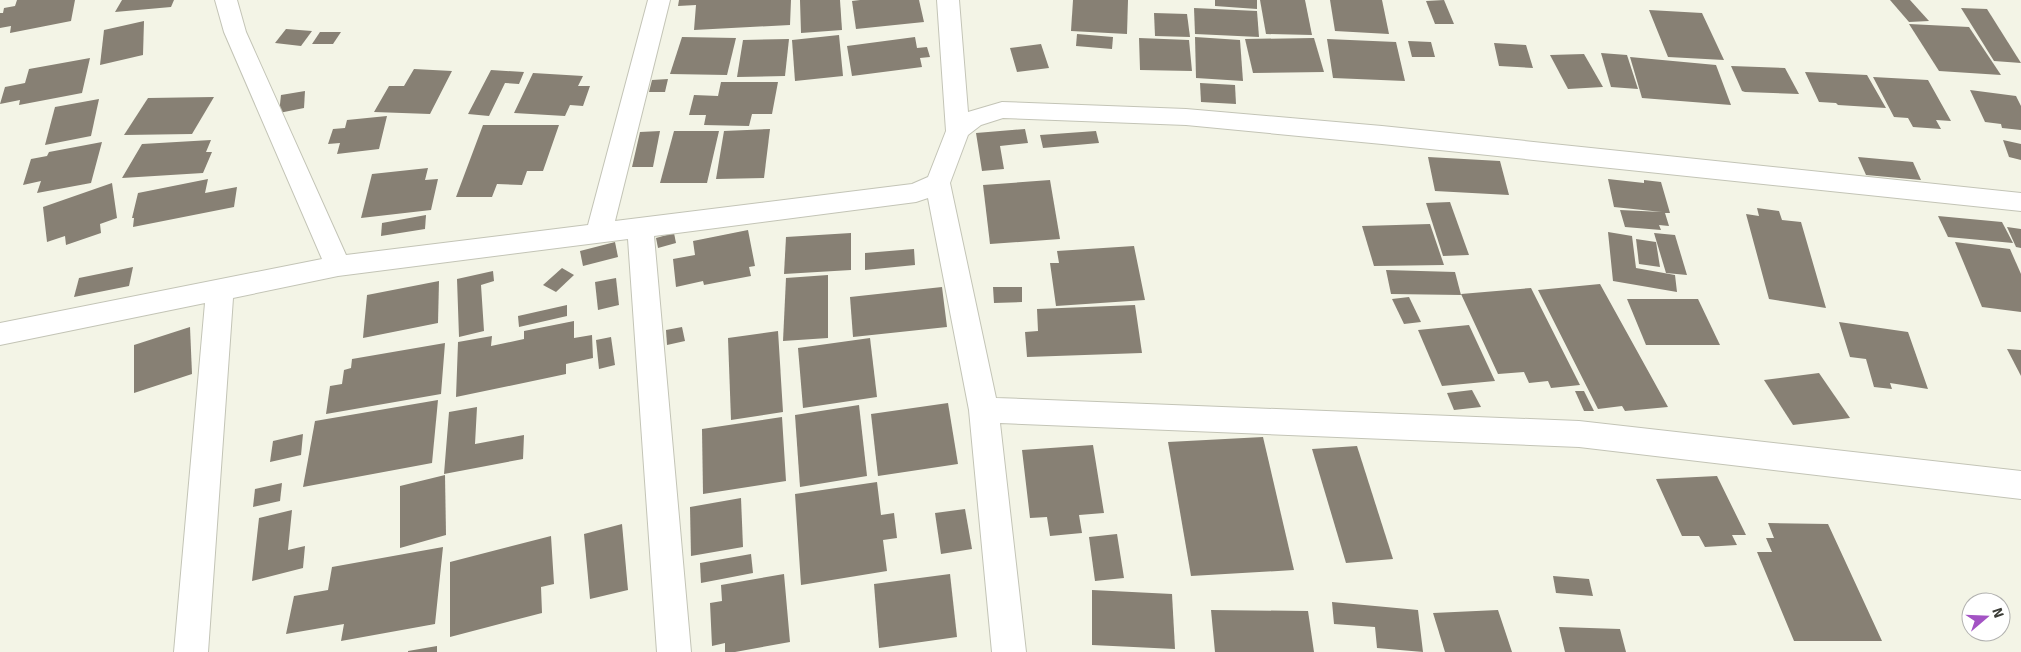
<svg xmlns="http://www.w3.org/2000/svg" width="2021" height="652" font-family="Signika,sans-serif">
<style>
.building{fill:#878074}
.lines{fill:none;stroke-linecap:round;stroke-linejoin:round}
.minor-casing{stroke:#c3c4b6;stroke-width:2}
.minor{fill:#fff;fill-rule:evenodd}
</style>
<rect width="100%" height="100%" fill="#f3f4e6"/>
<g class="building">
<path d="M 17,0 L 75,0 L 71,21 L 10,33 L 11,26 L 0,28 L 0,13 L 3,13 L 4,8 L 15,6 Z"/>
<path d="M 122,0 L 174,0 L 171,7 L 115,12 Z"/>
<path d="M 679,0 L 791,0 L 790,25 L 694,30 L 696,5 L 678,6 Z"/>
<path d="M 800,0 L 840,0 L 842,30 L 801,33 Z"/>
<path d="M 860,0 L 919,0 L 924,22 L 856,29 L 852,1 Z"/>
<path d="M 1073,0 L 1128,0 L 1127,34 L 1071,31 Z"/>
<path d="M 1215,0 L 1257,0 L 1257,9 L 1215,6 Z"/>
<path d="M 1260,0 L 1305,0 L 1312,35 L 1266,34 Z"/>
<path d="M 1330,0 L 1382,0 L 1389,34 L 1335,31 Z"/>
<path d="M 1444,0 L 1454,24 L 1435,24 L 1426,1 Z"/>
<path d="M 1890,0 L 1910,0 L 1929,21 L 1909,22 Z"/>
<path d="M 1194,8 L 1257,11 L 1259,37 L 1195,34 Z"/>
<path d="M 1961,8 L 1987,9 L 2021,63 L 1994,61 Z"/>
<path d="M 1649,10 L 1702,13 L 1724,60 L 1668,57 Z"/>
<path d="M 1154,13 L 1187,14 L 1190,37 L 1155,36 Z"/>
<path d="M 144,21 L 143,55 L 100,65 L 104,30 Z"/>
<path d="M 1909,24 L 1969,27 L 2001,75 L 1939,71 Z"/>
<path d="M 286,29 L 312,31 L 301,46 L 275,43 Z"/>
<path d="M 320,32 L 341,32 L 333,44 L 312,44 Z"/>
<path d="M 1077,34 L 1113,37 L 1112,49 L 1076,46 Z"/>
<path d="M 839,35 L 843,76 L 795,81 L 792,40 Z"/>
<path d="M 682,37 L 736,38 L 727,75 L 670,74 Z"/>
<path d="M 915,37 L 917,48 L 927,47 L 930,57 L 920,58 L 922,67 L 852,76 L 847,46 Z"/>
<path d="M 1195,37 L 1240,40 L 1243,81 L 1196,78 Z"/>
<path d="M 1139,38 L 1189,40 L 1192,71 L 1140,70 Z"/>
<path d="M 1314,38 L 1324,72 L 1253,73 L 1245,39 Z"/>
<path d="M 789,39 L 785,76 L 737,77 L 743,40 Z"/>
<path d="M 1327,39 L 1396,42 L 1405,81 L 1333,78 Z"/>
<path d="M 1408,41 L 1431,42 L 1435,57 L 1412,57 Z"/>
<path d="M 1494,43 L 1526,45 L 1533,68 L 1499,66 Z"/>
<path d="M 1041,44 L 1049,68 L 1017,72 L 1010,48 Z"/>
<path d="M 1601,53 L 1627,55 L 1638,89 L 1611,87 Z"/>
<path d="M 1584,54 L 1603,87 L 1568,89 L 1550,55 Z"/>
<path d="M 1630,57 L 1716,65 L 1731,105 L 1642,98 Z"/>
<path d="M 90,58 L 82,93 L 19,105 L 20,100 L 0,104 L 5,87 L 25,83 L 29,69 Z"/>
<path d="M 1731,66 L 1785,68 L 1799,94 L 1745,92 L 1742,91 Z"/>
<path d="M 414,69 L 452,71 L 430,114 L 374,112 L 389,86 L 404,86 Z"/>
<path d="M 491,70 L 524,72 L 519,84 L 505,83 L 489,116 L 468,114 Z"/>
<path d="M 1805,72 L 1867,75 L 1886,108 L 1838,105 L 1836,103 L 1819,102 Z"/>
<path d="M 533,73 L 583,76 L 578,86 L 590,86 L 583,106 L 570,105 L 565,116 L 514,113 Z"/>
<path d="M 1873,77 L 1928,80 L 1951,121 L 1936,120 L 1941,129 L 1913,127 L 1908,118 L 1894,117 Z"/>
<path d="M 668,79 L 665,92 L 649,92 L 652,80 Z"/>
<path d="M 721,82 L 778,82 L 772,114 L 752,114 L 749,126 L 704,125 L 706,115 L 689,115 L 694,95 L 718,96 Z"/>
<path d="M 1200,83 L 1235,85 L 1236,104 L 1201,102 Z"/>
<path d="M 1970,90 L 2016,96 L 2021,106 L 2021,130 L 2002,128 L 2001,124 L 1985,122 Z"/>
<path d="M 305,91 L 304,108 L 279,113 L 281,95 Z"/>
<path d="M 214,97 L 192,134 L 124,135 L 148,98 Z"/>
<path d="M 99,99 L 91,136 L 45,145 L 55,107 Z"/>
<path d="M 387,116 L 379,149 L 337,154 L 340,143 L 328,144 L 333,129 L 345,128 L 347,120 Z"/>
<path d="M 483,125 L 559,125 L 543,171 L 527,171 L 522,185 L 497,184 L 492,197 L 456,197 Z"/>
<path d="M 770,129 L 764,178 L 716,179 L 724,131 Z"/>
<path d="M 1025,129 L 1028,143 L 1000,146 L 1004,169 L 982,171 L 976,133 Z"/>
<path d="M 660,131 L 653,167 L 632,167 L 640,132 Z"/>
<path d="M 674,131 L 719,131 L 707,183 L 660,183 Z"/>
<path d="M 1096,131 L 1099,143 L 1043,148 L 1040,135 Z"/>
<path d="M 211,140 L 206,152 L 212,152 L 203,173 L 122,178 L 142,144 Z"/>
<path d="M 2003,140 L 2021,144 L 2021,160 L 2009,157 Z"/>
<path d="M 102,142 L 91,183 L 37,193 L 41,181 L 23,185 L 31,159 L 47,156 L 49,152 Z"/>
<path d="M 1428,157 L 1500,161 L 1509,195 L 1435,191 Z"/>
<path d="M 1858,157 L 1913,162 L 1921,180 L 1866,175 Z"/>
<path d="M 428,168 L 425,180 L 438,179 L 431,210 L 361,218 L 372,174 Z"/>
<path d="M 208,179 L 205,193 L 237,187 L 234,207 L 133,227 L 134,218 L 132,218 L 138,193 Z"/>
<path d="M 1608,179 L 1644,183 L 1644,180 L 1661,182 L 1670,213 L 1665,213 L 1669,226 L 1659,225 L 1661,230 L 1625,227 L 1620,210 L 1662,212 L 1614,207 Z"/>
<path d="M 1050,180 L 1060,239 L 990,244 L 983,185 Z"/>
<path d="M 112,183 L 117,218 L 100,224 L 101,233 L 66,245 L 65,236 L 47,242 L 43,207 Z"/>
<path d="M 1450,202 L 1469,255 L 1443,256 L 1426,203 Z"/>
<path d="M 1757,208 L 1779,211 L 1782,220 L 1801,222 L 1826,308 L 1769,299 L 1746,214 L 1759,216 Z"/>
<path d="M 426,215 L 425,229 L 381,236 L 382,223 Z"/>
<path d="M 1938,216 L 2002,222 L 2013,243 L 1948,237 Z"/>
<path d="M 1430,224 L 1444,265 L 1374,266 L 1362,226 Z"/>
<path d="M 2007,227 L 2021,229 L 2021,248 L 2016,247 Z"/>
<path d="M 748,230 L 755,266 L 749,267 L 751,276 L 704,285 L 703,281 L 676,287 L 673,259 L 695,255 L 693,241 Z"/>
<path d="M 1608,232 L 1632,236 L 1636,268 L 1675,275 L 1677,292 L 1613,281 Z"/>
<path d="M 674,233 L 676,243 L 658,248 L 656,238 Z"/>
<path d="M 851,233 L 851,270 L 784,274 L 786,237 Z"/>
<path d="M 1654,233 L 1675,235 L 1687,275 L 1666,273 Z"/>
<path d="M 1636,239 L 1656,242 L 1660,267 L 1639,264 Z"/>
<path d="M 615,242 L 618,257 L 583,266 L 580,251 Z"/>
<path d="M 1955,242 L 2010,249 L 2021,274 L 2021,312 L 1982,307 Z"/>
<path d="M 1134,246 L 1145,300 L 1056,306 L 1050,263 L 1059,263 L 1057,251 Z"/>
<path d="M 914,249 L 915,265 L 865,270 L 865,253 Z"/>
<path d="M 133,267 L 129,286 L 74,297 L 79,278 Z"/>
<path d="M 562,268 L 574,275 L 556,292 L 543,285 Z"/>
<path d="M 1386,270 L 1455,272 L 1461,295 L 1391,294 Z"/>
<path d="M 493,271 L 494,281 L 481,285 L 484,331 L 459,337 L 457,279 Z"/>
<path d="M 828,275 L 828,338 L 783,341 L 786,278 Z"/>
<path d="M 616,278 L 619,305 L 598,310 L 595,282 Z"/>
<path d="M 439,281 L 438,323 L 363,338 L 367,295 Z"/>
<path d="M 1600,284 L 1668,407 L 1625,411 L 1622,406 L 1598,409 L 1538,290 Z"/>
<path d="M 942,287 L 947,327 L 853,337 L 850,297 Z"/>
<path d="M 993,287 L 1022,287 L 1022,302 L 994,303 Z"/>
<path d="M 1531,288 L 1580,385 L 1551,388 L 1548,381 L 1529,383 L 1524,372 L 1498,374 L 1461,294 Z"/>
<path d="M 1409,297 L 1421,322 L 1404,324 L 1392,299 Z"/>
<path d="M 1627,299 L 1698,299 L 1720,345 L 1646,345 Z"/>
<path d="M 567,305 L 567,316 L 519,327 L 518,316 Z"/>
<path d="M 1135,305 L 1142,353 L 1027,357 L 1025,332 L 1038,331 L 1037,309 Z"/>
<path d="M 574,321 L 574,338 L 592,335 L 593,358 L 566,364 L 566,374 L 456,397 L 458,342 L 492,336 L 491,346 L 524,339 L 524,331 Z"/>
<path d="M 1839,322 L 1908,332 L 1928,389 L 1890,383 L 1892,389 L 1874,387 L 1866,359 L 1850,357 Z"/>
<path d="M 1469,325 L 1495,381 L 1442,386 L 1418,330 Z"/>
<path d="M 190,327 L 192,374 L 134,393 L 134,345 Z"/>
<path d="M 682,327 L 685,341 L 667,345 L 666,330 Z"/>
<path d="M 778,331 L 783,412 L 731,420 L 728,338 Z"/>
<path d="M 611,337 L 615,365 L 599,369 L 596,340 Z"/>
<path d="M 870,338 L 877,397 L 803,408 L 798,348 Z"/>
<path d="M 445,343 L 441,394 L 326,414 L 330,386 L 342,384 L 344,370 L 351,368 L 352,359 Z"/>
<path d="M 2007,349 L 2021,350 L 2021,376 Z"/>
<path d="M 1819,373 L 1850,418 L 1793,425 L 1764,380 Z"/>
<path d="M 1472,390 L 1481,407 L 1454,410 L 1447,393 Z"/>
<path d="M 1575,391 L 1584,391 L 1594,411 L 1584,411 Z"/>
<path d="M 438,400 L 432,463 L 303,487 L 315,421 Z"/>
<path d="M 948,403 L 958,464 L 878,476 L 871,414 Z"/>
<path d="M 859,405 L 867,476 L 800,487 L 795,415 Z"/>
<path d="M 477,407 L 475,444 L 524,435 L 523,459 L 444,474 L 449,412 Z"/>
<path d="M 782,417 L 786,481 L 703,494 L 702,429 Z"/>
<path d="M 303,434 L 301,455 L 270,462 L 273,441 Z"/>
<path d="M 1263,437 L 1294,570 L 1191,576 L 1168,442 Z"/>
<path d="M 1093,445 L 1104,513 L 1079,515 L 1082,533 L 1050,536 L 1047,517 L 1030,518 L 1022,450 Z"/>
<path d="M 1357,446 L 1393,559 L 1346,563 L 1312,449 Z"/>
<path d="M 445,475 L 446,535 L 400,548 L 400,486 Z"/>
<path d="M 1717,476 L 1746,535 L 1732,535 L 1737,545 L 1705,547 L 1699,536 L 1682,536 L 1656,479 Z"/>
<path d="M 877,482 L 881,515 L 894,513 L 897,538 L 883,540 L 887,571 L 801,585 L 795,494 Z"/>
<path d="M 282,483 L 280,501 L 253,507 L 255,489 Z"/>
<path d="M 741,498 L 743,547 L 691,556 L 690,507 Z"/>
<path d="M 965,509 L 972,549 L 941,554 L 935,513 Z"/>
<path d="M 292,510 L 288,550 L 305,546 L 303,568 L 252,581 L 259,518 Z"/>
<path d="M 1768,523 L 1828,524 L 1882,641 L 1794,641 L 1757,552 L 1772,552 L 1766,538 L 1774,538 Z"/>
<path d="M 622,524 L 628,590 L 590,599 L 584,534 Z"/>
<path d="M 1117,534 L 1124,578 L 1095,581 L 1089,537 Z"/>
<path d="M 551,536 L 554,584 L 541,587 L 542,613 L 450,637 L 450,562 Z"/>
<path d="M 443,547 L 435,624 L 341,641 L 344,624 L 286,634 L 294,596 L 328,590 L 332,567 Z"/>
<path d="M 751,554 L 753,573 L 701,583 L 700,563 Z"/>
<path d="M 784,574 L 790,642 L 735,652 L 725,652 L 725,643 L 712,646 L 710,603 L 722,601 L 721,585 Z"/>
<path d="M 950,574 L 957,637 L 879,648 L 874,584 Z"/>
<path d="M 1553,576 L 1589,579 L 1593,596 L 1556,593 Z"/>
<path d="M 1092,590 L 1172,594 L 1175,649 L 1092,645 Z"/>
<path d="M 1332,602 L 1418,610 L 1423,652 L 1377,648 L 1375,627 L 1334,624 Z"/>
<path d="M 1211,610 L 1308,611 L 1314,652 L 1215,652 Z"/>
<path d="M 1498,610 L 1512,652 L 1445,652 L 1433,613 Z"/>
<path d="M 1559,627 L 1620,629 L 1626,652 L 1565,652 Z"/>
<path d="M 437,646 L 437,652 L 408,652 L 408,651 Z"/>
</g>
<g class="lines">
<defs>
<path id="minor" d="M 215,0 L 237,0 L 246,32 L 346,255 L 588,225 L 648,0 L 670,0 L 615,221 L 912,184 L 928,177 L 946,131 L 937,0 L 959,0 L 968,112 L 1002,102 L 1186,109 L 1382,126 L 2021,193 L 2021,211 L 1382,144 L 1186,125 L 1003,118 L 981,125 L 968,135 L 950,183 L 996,398 L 1579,421 L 2021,471 L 2021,499 L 1579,447 L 1000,423 L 1026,652 L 992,652 L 969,410 L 928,198 L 916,202 L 654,236 L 691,652 L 657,652 L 628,239 L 338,276 L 233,298 L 208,652 L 174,652 L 205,303 L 0,345 L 0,323 L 322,259 L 224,32 Z"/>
</defs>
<use href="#minor" class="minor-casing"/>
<use href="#minor" class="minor"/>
</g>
<g transform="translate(1986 617) rotate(71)"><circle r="24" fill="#ffffff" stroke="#b1b1af"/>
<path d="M0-4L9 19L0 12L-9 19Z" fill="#a353c4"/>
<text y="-8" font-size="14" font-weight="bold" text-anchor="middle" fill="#3c3d37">N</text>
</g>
</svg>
